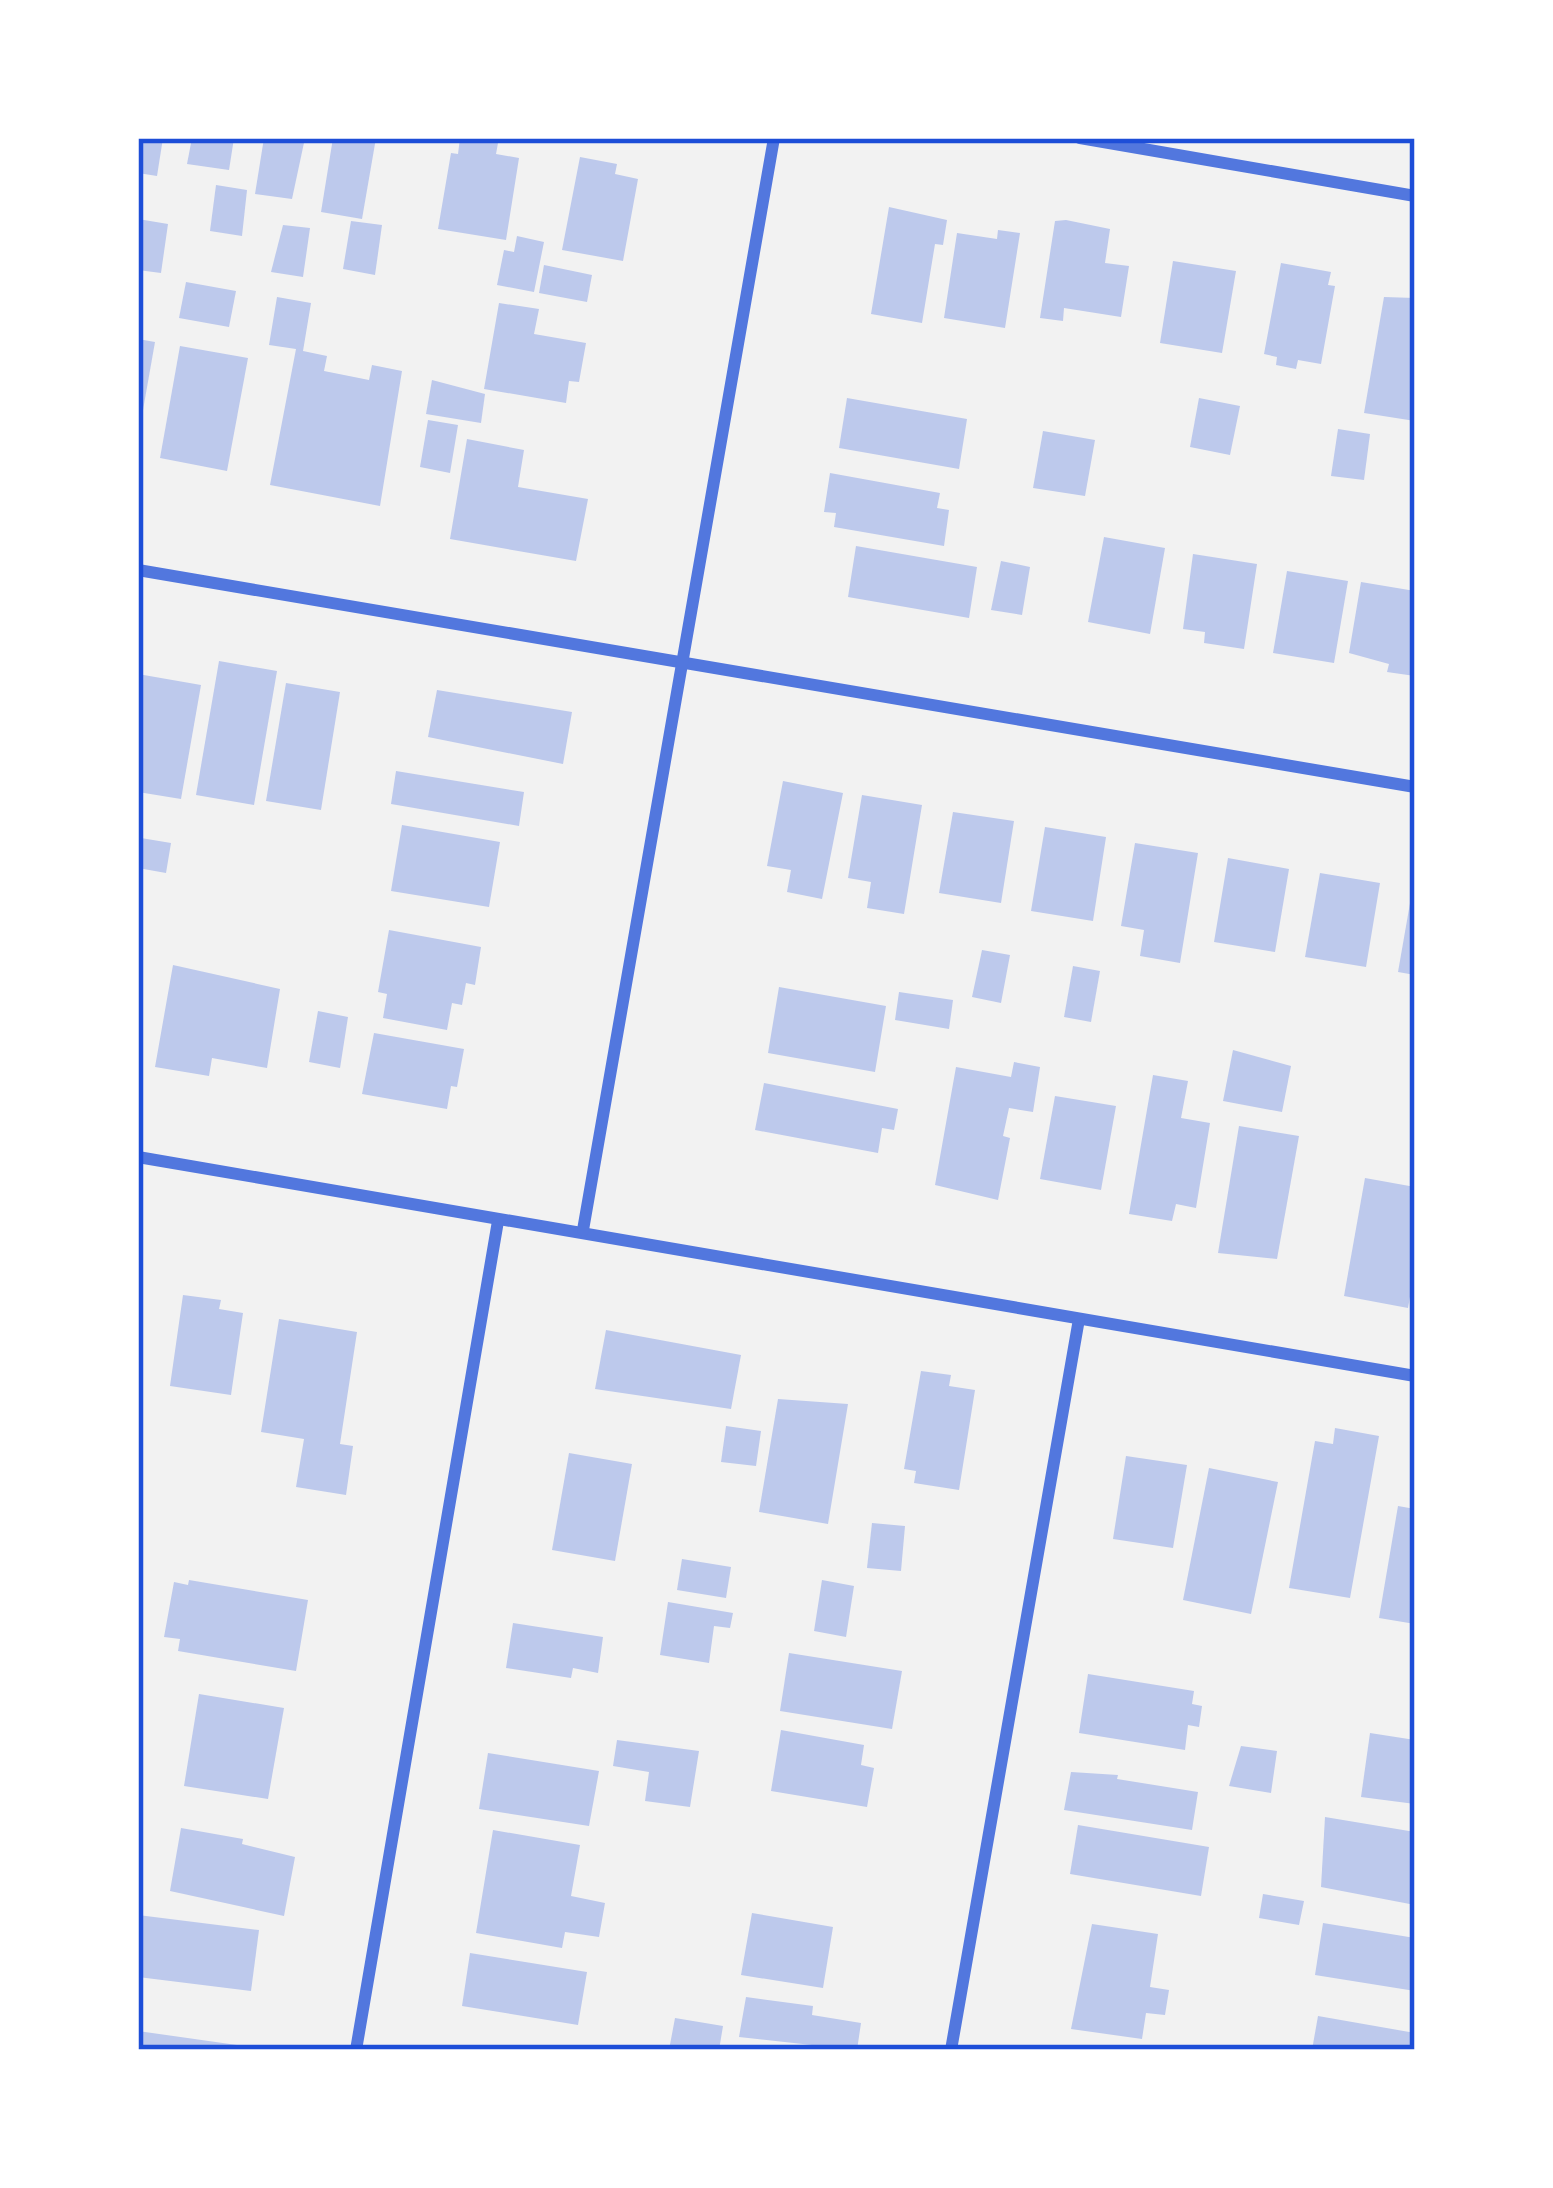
<svg xmlns="http://www.w3.org/2000/svg" width="1553" height="2188" font-family="'Sofia Sans Condensed',sans-serif">
<style>
.building{fill:#bdc9ec}
.lines{fill:none;stroke-linecap:round;stroke-linejoin:round}
.minor{stroke:#5277de;stroke-width:12}
.neatline{fill:none;stroke:#1d4ed8;stroke-width:4.5}
</style>
<rect width="100%" height="100%" fill="#f2f2f2"/>
<g class="building">
<path d="M 138,138 L 163,138 L 157,176 L 138,173 Z"/>
<path d="M 192,138 L 234,138 L 229,170 L 187,164 Z"/>
<path d="M 264,138 L 305,138 L 292,199 L 255,194 Z"/>
<path d="M 333,138 L 376,138 L 362,219 L 321,212 Z"/>
<path d="M 460,138 L 498,143 L 496,154 L 519,158 L 506,240 L 438,229 L 451,153 L 458,154 Z"/>
<path d="M 580,157 L 617,164 L 615,174 L 638,179 L 623,261 L 562,250 Z"/>
<path d="M 216,185 L 247,190 L 242,236 L 210,231 Z"/>
<path d="M 889,207 L 947,220 L 943,245 L 935,244 L 922,323 L 871,314 Z"/>
<path d="M 138,219 L 168,224 L 161,273 L 138,270 Z"/>
<path d="M 1066,220 L 1110,229 L 1105,263 L 1129,266 L 1121,317 L 1064,308 L 1063,321 L 1040,318 L 1055,221 Z"/>
<path d="M 351,221 L 382,225 L 375,275 L 343,269 Z"/>
<path d="M 283,225 L 310,228 L 303,277 L 271,272 Z"/>
<path d="M 998,230 L 1020,233 L 1005,328 L 944,318 L 957,233 L 997,239 Z"/>
<path d="M 517,236 L 544,242 L 534,292 L 497,285 L 504,250 L 514,252 Z"/>
<path d="M 1173,261 L 1236,271 L 1222,353 L 1160,343 Z"/>
<path d="M 1281,263 L 1331,272 L 1328,285 L 1335,286 L 1321,364 L 1298,360 L 1296,369 L 1276,365 L 1277,357 L 1264,354 Z"/>
<path d="M 544,265 L 592,275 L 587,302 L 539,293 Z"/>
<path d="M 186,282 L 236,291 L 229,327 L 179,318 Z"/>
<path d="M 277,297 L 311,303 L 303,351 L 327,356 L 324,371 L 369,380 L 372,365 L 402,371 L 380,506 L 270,485 L 296,349 L 269,345 Z"/>
<path d="M 1384,297 L 1415,298 L 1415,421 L 1364,413 Z"/>
<path d="M 499,303 L 539,309 L 534,334 L 586,343 L 579,382 L 569,381 L 566,403 L 484,389 Z"/>
<path d="M 138,339 L 155,342 L 140,427 L 138,427 Z"/>
<path d="M 180,346 L 248,358 L 227,471 L 160,458 Z"/>
<path d="M 432,380 L 485,394 L 481,423 L 426,414 Z"/>
<path d="M 847,398 L 967,419 L 959,469 L 839,448 Z"/>
<path d="M 1199,398 L 1240,406 L 1230,455 L 1190,447 Z"/>
<path d="M 428,420 L 458,425 L 450,473 L 420,467 Z"/>
<path d="M 1338,429 L 1370,434 L 1364,480 L 1331,476 Z"/>
<path d="M 1043,431 L 1095,440 L 1085,496 L 1033,488 Z"/>
<path d="M 467,439 L 524,450 L 518,487 L 588,499 L 576,561 L 450,539 Z"/>
<path d="M 830,473 L 940,493 L 937,508 L 949,510 L 944,546 L 834,527 L 836,513 L 824,512 Z"/>
<path d="M 1104,537 L 1165,548 L 1150,634 L 1088,622 Z"/>
<path d="M 856,546 L 977,567 L 969,618 L 848,597 Z"/>
<path d="M 1193,554 L 1257,564 L 1244,649 L 1204,643 L 1205,632 L 1183,629 Z"/>
<path d="M 1001,561 L 1030,567 L 1022,615 L 991,610 Z"/>
<path d="M 1287,571 L 1348,581 L 1334,663 L 1273,653 Z"/>
<path d="M 1361,582 L 1415,591 L 1415,676 L 1387,672 L 1389,664 L 1349,653 Z"/>
<path d="M 219,661 L 277,671 L 254,805 L 196,795 Z"/>
<path d="M 138,674 L 201,685 L 181,799 L 138,792 Z"/>
<path d="M 286,683 L 340,692 L 321,810 L 266,801 Z"/>
<path d="M 437,690 L 572,712 L 563,764 L 428,737 Z"/>
<path d="M 396,771 L 524,792 L 519,826 L 391,804 Z"/>
<path d="M 783,781 L 843,793 L 822,899 L 787,892 L 791,870 L 767,866 Z"/>
<path d="M 862,795 L 922,805 L 904,914 L 867,908 L 871,882 L 848,878 Z"/>
<path d="M 953,812 L 1014,821 L 1001,903 L 939,893 Z"/>
<path d="M 402,825 L 500,842 L 489,907 L 391,891 Z"/>
<path d="M 1045,827 L 1106,837 L 1093,921 L 1031,911 Z"/>
<path d="M 141,838 L 171,843 L 166,873 L 138,868 Z"/>
<path d="M 1135,843 L 1198,853 L 1180,963 L 1140,956 L 1144,930 L 1121,926 Z"/>
<path d="M 1228,858 L 1289,869 L 1275,952 L 1214,942 Z"/>
<path d="M 1320,873 L 1380,883 L 1366,967 L 1305,957 Z"/>
<path d="M 1413,886 L 1415,886 L 1415,975 L 1398,972 Z"/>
<path d="M 389,930 L 481,947 L 475,985 L 466,983 L 462,1005 L 452,1003 L 447,1030 L 383,1018 L 387,994 L 378,992 Z"/>
<path d="M 982,950 L 1010,955 L 1001,1003 L 972,997 Z"/>
<path d="M 173,965 L 280,989 L 267,1068 L 212,1058 L 209,1076 L 155,1067 Z"/>
<path d="M 1073,966 L 1100,971 L 1091,1022 L 1064,1017 Z"/>
<path d="M 779,987 L 886,1006 L 875,1072 L 768,1053 Z"/>
<path d="M 899,992 L 953,1000 L 949,1029 L 895,1020 Z"/>
<path d="M 318,1011 L 348,1017 L 340,1068 L 309,1062 Z"/>
<path d="M 374,1033 L 464,1049 L 457,1087 L 451,1086 L 447,1109 L 362,1094 Z"/>
<path d="M 1233,1050 L 1291,1066 L 1282,1112 L 1223,1101 Z"/>
<path d="M 1014,1062 L 1040,1067 L 1033,1112 L 1009,1108 L 1003,1136 L 1010,1138 L 998,1200 L 935,1185 L 956,1067 L 1011,1077 Z"/>
<path d="M 1153,1075 L 1188,1081 L 1181,1118 L 1210,1123 L 1196,1208 L 1176,1204 L 1172,1221 L 1129,1214 Z"/>
<path d="M 764,1083 L 898,1109 L 894,1130 L 882,1128 L 878,1153 L 755,1130 Z"/>
<path d="M 1055,1096 L 1116,1106 L 1101,1190 L 1040,1179 Z"/>
<path d="M 1239,1126 L 1299,1136 L 1277,1259 L 1218,1253 Z"/>
<path d="M 1365,1178 L 1415,1187 L 1415,1268 L 1408,1308 L 1344,1296 Z"/>
<path d="M 183,1295 L 221,1300 L 219,1309 L 243,1313 L 231,1395 L 170,1386 Z"/>
<path d="M 279,1319 L 357,1332 L 340,1444 L 353,1446 L 346,1495 L 296,1487 L 304,1439 L 261,1432 Z"/>
<path d="M 606,1330 L 741,1355 L 731,1409 L 595,1389 Z"/>
<path d="M 921,1371 L 951,1375 L 949,1386 L 975,1390 L 959,1490 L 914,1483 L 916,1471 L 904,1469 Z"/>
<path d="M 778,1399 L 848,1404 L 828,1524 L 759,1512 Z"/>
<path d="M 726,1426 L 761,1431 L 756,1466 L 721,1462 Z"/>
<path d="M 1335,1428 L 1379,1436 L 1350,1598 L 1289,1588 L 1315,1441 L 1333,1444 Z"/>
<path d="M 569,1453 L 632,1464 L 615,1561 L 552,1550 Z"/>
<path d="M 1126,1456 L 1187,1465 L 1173,1548 L 1113,1539 Z"/>
<path d="M 1209,1468 L 1278,1482 L 1251,1614 L 1183,1600 Z"/>
<path d="M 1398,1506 L 1415,1509 L 1415,1624 L 1379,1618 Z"/>
<path d="M 872,1523 L 905,1526 L 901,1571 L 867,1568 Z"/>
<path d="M 682,1559 L 731,1567 L 726,1598 L 677,1590 Z"/>
<path d="M 189,1580 L 308,1600 L 296,1671 L 178,1651 L 180,1639 L 164,1637 L 174,1582 L 188,1585 Z"/>
<path d="M 822,1580 L 854,1586 L 846,1637 L 814,1631 Z"/>
<path d="M 668,1602 L 733,1613 L 730,1628 L 714,1626 L 709,1663 L 660,1655 Z"/>
<path d="M 513,1623 L 603,1637 L 598,1673 L 573,1668 L 571,1678 L 506,1668 Z"/>
<path d="M 789,1653 L 902,1671 L 892,1729 L 780,1711 Z"/>
<path d="M 1088,1674 L 1194,1691 L 1192,1704 L 1202,1706 L 1199,1727 L 1188,1725 L 1185,1750 L 1079,1733 Z"/>
<path d="M 199,1694 L 284,1708 L 268,1799 L 184,1786 Z"/>
<path d="M 781,1730 L 864,1745 L 861,1765 L 874,1768 L 867,1807 L 771,1791 Z"/>
<path d="M 1370,1733 L 1415,1740 L 1415,1804 L 1361,1797 Z"/>
<path d="M 617,1740 L 699,1751 L 690,1807 L 645,1801 L 649,1772 L 613,1766 Z"/>
<path d="M 1241,1746 L 1277,1751 L 1271,1793 L 1229,1786 Z"/>
<path d="M 488,1753 L 599,1771 L 589,1826 L 479,1809 Z"/>
<path d="M 1071,1772 L 1118,1775 L 1117,1779 L 1198,1792 L 1192,1830 L 1064,1810 Z"/>
<path d="M 1325,1817 L 1415,1832 L 1415,1905 L 1321,1887 Z"/>
<path d="M 1078,1825 L 1209,1847 L 1201,1896 L 1070,1874 Z"/>
<path d="M 181,1828 L 243,1839 L 242,1844 L 295,1857 L 284,1916 L 170,1891 Z"/>
<path d="M 493,1830 L 580,1845 L 571,1896 L 605,1903 L 599,1937 L 565,1932 L 562,1948 L 476,1933 Z"/>
<path d="M 1263,1894 L 1304,1901 L 1299,1925 L 1259,1918 Z"/>
<path d="M 752,1913 L 833,1927 L 823,1988 L 741,1975 Z"/>
<path d="M 138,1915 L 259,1930 L 251,1991 L 138,1977 Z"/>
<path d="M 1323,1923 L 1415,1938 L 1415,1991 L 1315,1975 Z"/>
<path d="M 1092,1924 L 1158,1934 L 1150,1987 L 1169,1990 L 1165,2015 L 1146,2013 L 1142,2039 L 1071,2029 Z"/>
<path d="M 470,1953 L 587,1972 L 578,2025 L 462,2006 Z"/>
<path d="M 746,1997 L 813,2006 L 812,2015 L 861,2023 L 857,2050 L 739,2037 Z"/>
<path d="M 1318,2016 L 1415,2033 L 1415,2050 L 1312,2050 Z"/>
<path d="M 675,2018 L 723,2026 L 719,2050 L 669,2050 Z"/>
<path d="M 138,2031 L 251,2047 L 251,2050 L 138,2050 Z"/>
</g>
<g class="lines">
<g class="minor">
<path d="M 1080,138 L 1415,196"/>
<path d="M 138,570 L 1415,787"/>
<path d="M 138,1157 L 1415,1376"/>
<path d="M 583,1230 L 774,138"/>
<path d="M 356,2050 L 498,1221"/>
<path d="M 951,2050 L 1079,1319"/>
</g>
</g>
<rect width="1553" height="2188" fill="none" stroke="#ffffff" stroke-width="282"/>
<rect x="141" y="141" width="1271" height="1906" class="neatline"/>
</svg>
